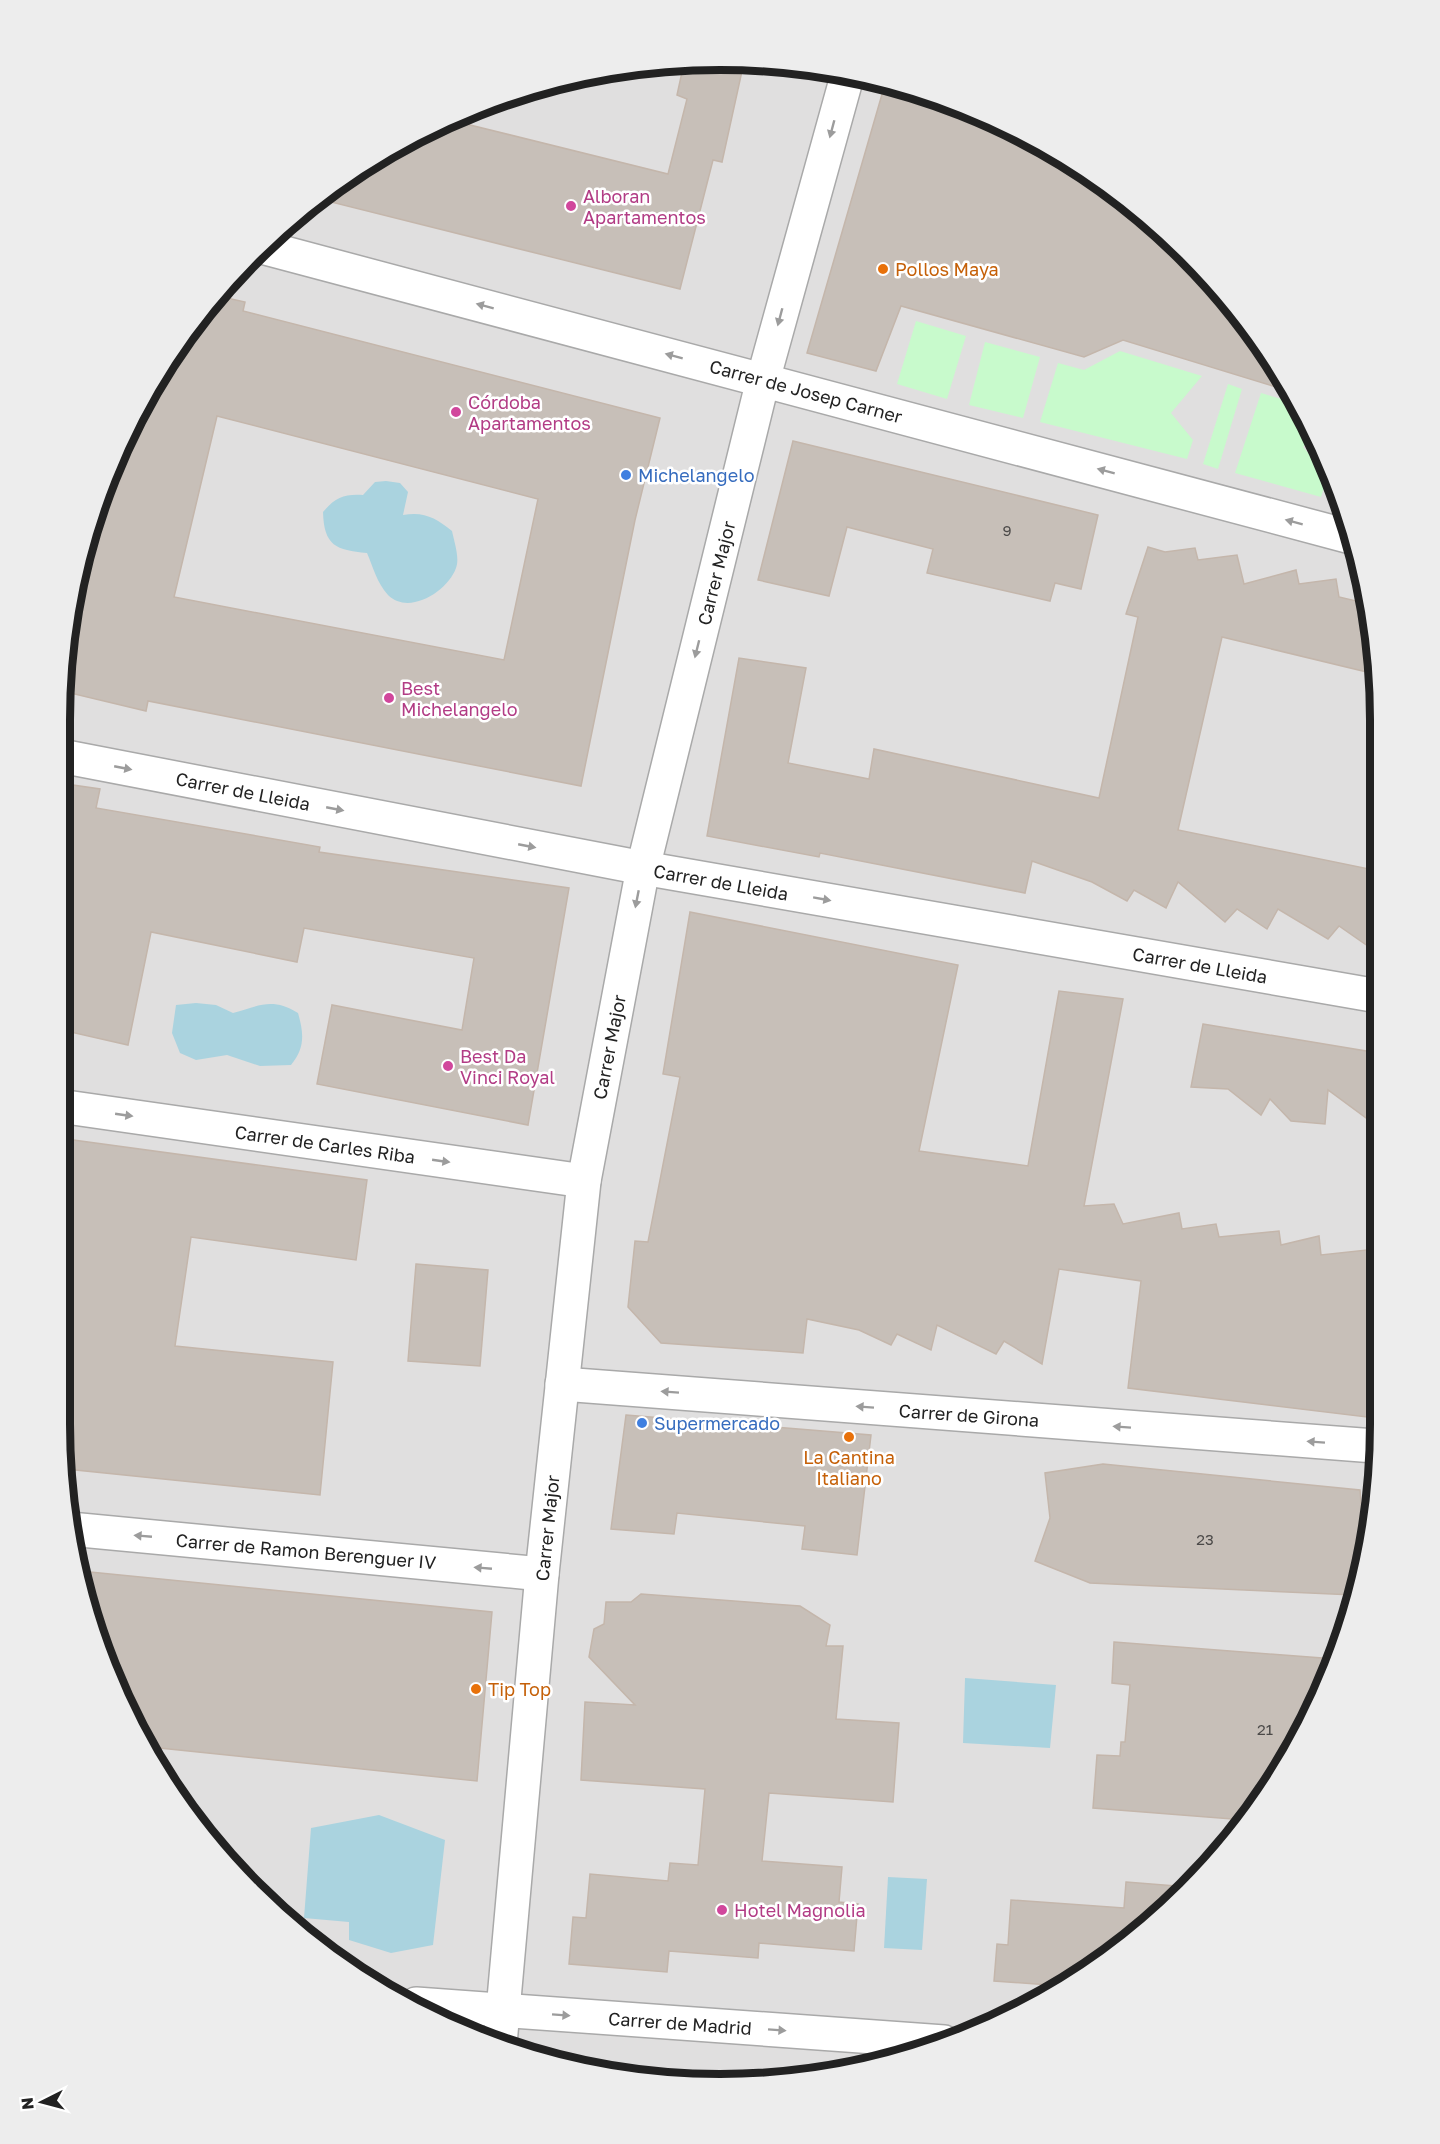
<svg xmlns="http://www.w3.org/2000/svg" width="1440" height="2144" font-family="'Golos Text',sans-serif">
<style>
.residential{fill:#e0dfdf}
.park{fill:#c8facc}
.water{fill:#aad3df}
.building{fill:#c7bfb8;stroke:#c4b6ab;stroke-width:1.5;fill-rule:evenodd}
.lines{fill:none;stroke-linecap:round;stroke-linejoin:round}
.minor-casing{stroke:#a9a9a9;stroke-width:36}
.minor{stroke:#fff;stroke-width:33}
.oneway{fill:#9c9c9c}
.hotel-dot{fill:#d1479c;stroke:#fff;stroke-width:2}
.food-dot{fill:#e8710a;stroke:#fff;stroke-width:2}
.shop-dot{fill:#3f7fe0;stroke:#fff;stroke-width:2}
.labels{text-anchor:middle;dominant-baseline:central;stroke-width:5;stroke-linejoin:round;paint-order:stroke}
.number-label{font-size:15px;fill:#4b4948}
.hotel-label{font-size:18px;fill:#b23c85;stroke:#fff;text-anchor:start}
.food-label{font-size:18px;fill:#c56008;stroke:#fff;text-anchor:start}
.street-label{font-size:18px;fill:#222;stroke:#fff}
.shop-label{font-size:18px;fill:#366cbe;stroke:#fff;text-anchor:start}
.rim{fill:none;stroke:#222;stroke-width:8}
</style>
<rect width="100%" height="100%" fill="#f2efe9"/>
<path class="residential" d="M 720,60 L 848,73 L 972,110 L 1086,171 L 1186,253 L 1269,353 L 1330,467 L 1367,591 L 1380,720 L 1374,1510 L 1345,1636 L 1312,1716 L 1269,1791 L 1187,1890 L 1050,1996 L 972,2034 L 849,2071 L 676,2083 L 591,2071 L 468,2034 L 318,1947 L 253,1890 L 171,1791 L 95,1636 L 66,1510 L 66,634 L 95,508 L 128,428 L 171,353 L 253,254 L 353,171 L 467,110 L 591,73 Z"/>
<g class="park">
<path d="M 916,321 L 966,336 L 947,399 L 897,384 Z"/>
<path d="M 985,342 L 1040,357 L 1023,418 L 969,405 Z"/>
<path d="M 1120,351 L 1202,376 L 1171,413 L 1193,440 L 1187,459 L 1040,422 L 1058,363 L 1084,370 Z"/>
<path d="M 1228,384 L 1242,389 L 1218,469 L 1203,464 Z"/>
<path d="M 1261,393 L 1295,403 L 1313,437 L 1303,447 L 1328,475 L 1321,497 L 1235,473 Z"/>
</g>
<g class="water">
<path d="M 386,481 L 400,483 L 408,492 L 403,515 C 424,511 436,518 452,531 C 454,541 460,558 456,568 C 448,591 409,616 388,595 C 377,583 373,567 367,553 C 336,550 324,546 323,512 C 336,497 344,494 363,495 L 375,482 Z"/>
<path d="M 196,1003 L 216,1005 L 233,1013 C 259,1006 272,997 298,1013 C 304,1034 305,1048 291,1065 L 260,1066 L 227,1055 L 196,1060 L 180,1053 L 172,1033 L 176,1005 Z"/>
<path d="M 965,1678 L 1056,1685 L 1050,1748 L 963,1743 Z"/>
<path d="M 379,1815 L 445,1840 L 433,1945 L 391,1953 L 349,1940 L 349,1922 L 304,1918 L 311,1828 Z"/>
<path d="M 888,1877 L 927,1879 L 922,1950 L 884,1948 Z"/>
</g>
<g class="building">
<path d="M 720,60 L 744,62 L 722,162 L 713,160 L 680,289 L 319,199 L 353,171 L 450,120 L 668,174 L 687,99 L 677,95 L 684,63 Z"/>
<path d="M 885,84 L 972,110 L 1086,171 L 1186,253 L 1269,353 L 1289,391 L 1123,340 L 1084,357 L 901,306 L 876,371 L 807,353 Z"/>
<path d="M 218,296 L 245,302 L 243,311 L 660,418 L 635,520 L 581,786 L 148,701 L 146,711 L 66,692 L 66,634 L 95,508 L 128,428 L 171,353 ZM 217,416 L 538,499 L 504,660 L 174,597 Z"/>
<path d="M 793,441 L 1098,515 L 1081,589 L 1055,583 L 1050,601 L 927,573 L 933,549 L 847,527 L 829,596 L 758,580 Z"/>
<path d="M 1148,547 L 1165,552 L 1195,548 L 1198,560 L 1237,555 L 1244,584 L 1296,570 L 1299,584 L 1336,579 L 1339,597 L 1369,604 L 1375,674 L 1222,637 L 1178,830 L 1379,871 L 1378,953 L 1339,926 L 1328,939 L 1278,909 L 1267,929 L 1237,909 L 1225,922 L 1178,882 L 1166,908 L 1134,890 L 1127,901 L 1092,882 L 1032,861 L 1025,893 L 820,853 L 819,857 L 707,836 L 739,658 L 806,668 L 788,763 L 869,779 L 874,749 L 1099,798 L 1138,617 L 1126,614 Z"/>
<path d="M 66,784 L 100,789 L 96,808 L 320,847 L 319,852 L 569,888 L 528,1125 L 317,1084 L 332,1005 L 462,1030 L 474,958 L 304,928 L 297,962 L 151,932 L 128,1045 L 66,1031 Z"/>
<path d="M 690,912 L 958,965 L 919,1151 L 1028,1166 L 1059,991 L 1123,999 L 1084,1206 L 1114,1204 L 1123,1224 L 1179,1213 L 1182,1229 L 1216,1224 L 1219,1237 L 1279,1231 L 1281,1245 L 1319,1236 L 1321,1255 L 1376,1249 L 1375,1418 L 1128,1388 L 1141,1281 L 1059,1269 L 1042,1364 L 1004,1341 L 996,1354 L 937,1325 L 931,1350 L 897,1334 L 891,1345 L 859,1330 L 807,1319 L 803,1353 L 661,1343 L 628,1307 L 635,1241 L 648,1242 L 680,1077 L 663,1074 Z"/>
<path d="M 1203,1024 L 1378,1053 L 1377,1126 L 1328,1090 L 1325,1124 L 1291,1121 L 1270,1099 L 1261,1115 L 1228,1089 L 1191,1087 Z"/>
<path d="M 66,1139 L 367,1180 L 356,1260 L 191,1237 L 175,1346 L 333,1362 L 320,1495 L 66,1469 Z"/>
<path d="M 416,1264 L 488,1270 L 480,1366 L 408,1361 Z"/>
<path d="M 626,1415 L 871,1435 L 857,1555 L 802,1549 L 805,1526 L 677,1513 L 674,1534 L 611,1529 Z"/>
<path d="M 1103,1464 L 1360,1490 L 1361,1503 L 1374,1504 L 1374,1510 L 1354,1595 L 1090,1583 L 1035,1561 L 1050,1518 L 1045,1473 Z"/>
<path d="M 80,1571 L 492,1612 L 477,1781 L 150,1747 L 95,1636 Z"/>
<path d="M 641,1594 L 800,1606 L 830,1625 L 826,1646 L 843,1646 L 836,1719 L 899,1723 L 893,1802 L 769,1793 L 762,1861 L 842,1867 L 839,1902 L 858,1904 L 854,1951 L 759,1943 L 758,1958 L 669,1951 L 667,1972 L 569,1964 L 573,1917 L 586,1918 L 590,1874 L 668,1881 L 670,1863 L 698,1865 L 705,1789 L 581,1780 L 585,1702 L 635,1705 L 589,1657 L 594,1629 L 604,1624 L 606,1602 L 631,1602 Z"/>
<path d="M 1114,1642 L 1335,1659 L 1312,1716 L 1269,1791 L 1245,1820 L 1093,1808 L 1097,1755 L 1120,1756 L 1121,1742 L 1125,1742 L 1130,1685 L 1112,1683 Z"/>
<path d="M 1126,1882 L 1190,1887 L 1063,1986 L 994,1981 L 997,1944 L 1008,1945 L 1011,1900 L 1124,1908 Z"/>
</g>
<g class="lines">
<defs>
<g id="minor">
<path d="M 262,247 L 1351,537"/>
<path d="M 66,757 L 643,868 L 1378,996"/>
<path d="M 66,1107 L 584,1181"/>
<path d="M 562,1384 L 1375,1446"/>
<path d="M 70,1529 L 542,1574"/>
<path d="M 416,2004 L 944,2042"/>
<path d="M 500,2044 L 542,1574 L 584,1181 L 643,868 L 763,380 L 848,73"/>
</g>
</defs>
<use href="#minor" class="minor-casing"/>
<use href="#minor" class="minor"/>
</g>
<defs><path id="oneway-solid" d="M-6-.8H1V-3.2L6.5 0L1 3.2V.8H-6Z" transform="scale(1.5)"/></defs>
<g class="oneway">
<use href="#oneway-solid" transform="translate(832 129) rotate(105)"/>
<use href="#oneway-solid" transform="translate(485 306) rotate(-165)"/>
<use href="#oneway-solid" transform="translate(780 317) rotate(105)"/>
<use href="#oneway-solid" transform="translate(674 356) rotate(-165)"/>
<use href="#oneway-solid" transform="translate(1106 471) rotate(-165)"/>
<use href="#oneway-solid" transform="translate(1294 522) rotate(-165)"/>
<use href="#oneway-solid" transform="translate(697 649) rotate(104)"/>
<use href="#oneway-solid" transform="translate(123 768) rotate(11)"/>
<use href="#oneway-solid" transform="translate(335 809) rotate(11)"/>
<use href="#oneway-solid" transform="translate(527 846) rotate(11)"/>
<use href="#oneway-solid" transform="translate(637 899) rotate(101)"/>
<use href="#oneway-solid" transform="translate(822 899) rotate(10)"/>
<use href="#oneway-solid" transform="translate(124 1115) rotate(8)"/>
<use href="#oneway-solid" transform="translate(441 1161) rotate(8)"/>
<use href="#oneway-solid" transform="translate(670 1392) rotate(-176)"/>
<use href="#oneway-solid" transform="translate(865 1407) rotate(-176)"/>
<use href="#oneway-solid" transform="translate(1122 1427) rotate(-176)"/>
<use href="#oneway-solid" transform="translate(1316 1442) rotate(-176)"/>
<use href="#oneway-solid" transform="translate(143 1536) rotate(-175)"/>
<use href="#oneway-solid" transform="translate(483 1568) rotate(-175)"/>
<use href="#oneway-solid" transform="translate(561 2015) rotate(4)"/>
<use href="#oneway-solid" transform="translate(777 2030) rotate(4)"/>
</g>
<g class="hotel-dot">
<circle cx="571" cy="206" r="6"/>
<circle cx="456" cy="412" r="6"/>
<circle cx="389" cy="698" r="6"/>
<circle cx="448" cy="1066" r="6"/>
<circle cx="722" cy="1910" r="6"/>
</g>
<g class="food-dot">
<circle cx="883" cy="269" r="6"/>
<circle cx="849" cy="1437" r="6"/>
<circle cx="476" cy="1689" r="6"/>
</g>
<g class="shop-dot">
<circle cx="626" cy="475" r="6"/>
<circle cx="642" cy="1423" r="6"/>
</g>
<g class="labels">
<g class="number-label">
<text x="1007" y="530">9</text>
<text x="1205" y="1539">23</text>
<text x="1265" y="1729">21</text>
</g>
<g class="hotel-label">
<text x="583" y="196">Alboran<tspan x="583" dy="21">Apartamentos</tspan></text>
<text x="468" y="402">Córdoba<tspan x="468" dy="21">Apartamentos</tspan></text>
<text x="401" y="688">Best<tspan x="401" dy="21">Michelangelo</tspan></text>
<text x="460" y="1056">Best Da<tspan x="460" dy="21">Vinci Royal</tspan></text>
<text x="734" y="1910">Hotel Magnolia</text>
</g>
<g class="food-label">
<text x="895" y="269">Pollos Maya</text>
<text x="849" y="1457" text-anchor="middle">La Cantina<tspan x="849" dy="21">Italiano</tspan></text>
<text x="488" y="1689">Tip Top</text>
</g>
<g class="street-label">
<text transform="translate(806 391) rotate(15)">Carrer de Josep Carner</text>
<text transform="translate(716 573) rotate(-76)">Carrer Major</text>
<text transform="translate(243 791) rotate(11)">Carrer de Lleida</text>
<text transform="translate(721 882) rotate(10)">Carrer de Lleida</text>
<text transform="translate(1200 965) rotate(10)">Carrer de Lleida</text>
<text transform="translate(609 1047) rotate(-79)">Carrer Major</text>
<text transform="translate(325 1144) rotate(8)">Carrer de Carles Riba</text>
<text transform="translate(969 1415) rotate(4)">Carrer de Girona</text>
<text transform="translate(547 1528) rotate(-84)">Carrer Major</text>
<text transform="translate(306 1551) rotate(5)">Carrer de Ramon Berenguer IV</text>
<text transform="translate(680 2023) rotate(4)">Carrer de Madrid</text>
</g>
<g class="shop-label">
<text x="638" y="475">Michelangelo</text>
<text x="654" y="1423">Supermercado</text>
</g>
</g>
<path d="M0 0H1440V2144H0ZM720 70H720A650 650 0 0 1 1370 720V1424A650 650 0 0 1 720 2074H720A650 650 0 0 1 70 1424V720A650 650 0 0 1 720 70Z" fill="#ededed" fill-rule="evenodd"/>
<path class="rim" d="M720 70H720A650 650 0 0 1 1370 720V1424A650 650 0 0 1 720 2074H720A650 650 0 0 1 70 1424V720A650 650 0 0 1 720 70Z"/>
<g transform="translate(42 2102) rotate(264)" stroke="#ffffff" stroke-width="4.5" paint-order="stroke">
<path d="M0-4.5L10 22L0 15L-10 22Z" fill="#222222"/>
<text y="-9" font-size="16" font-weight="bold" text-anchor="middle" fill="#222222">N</text>
</g>
</svg>
